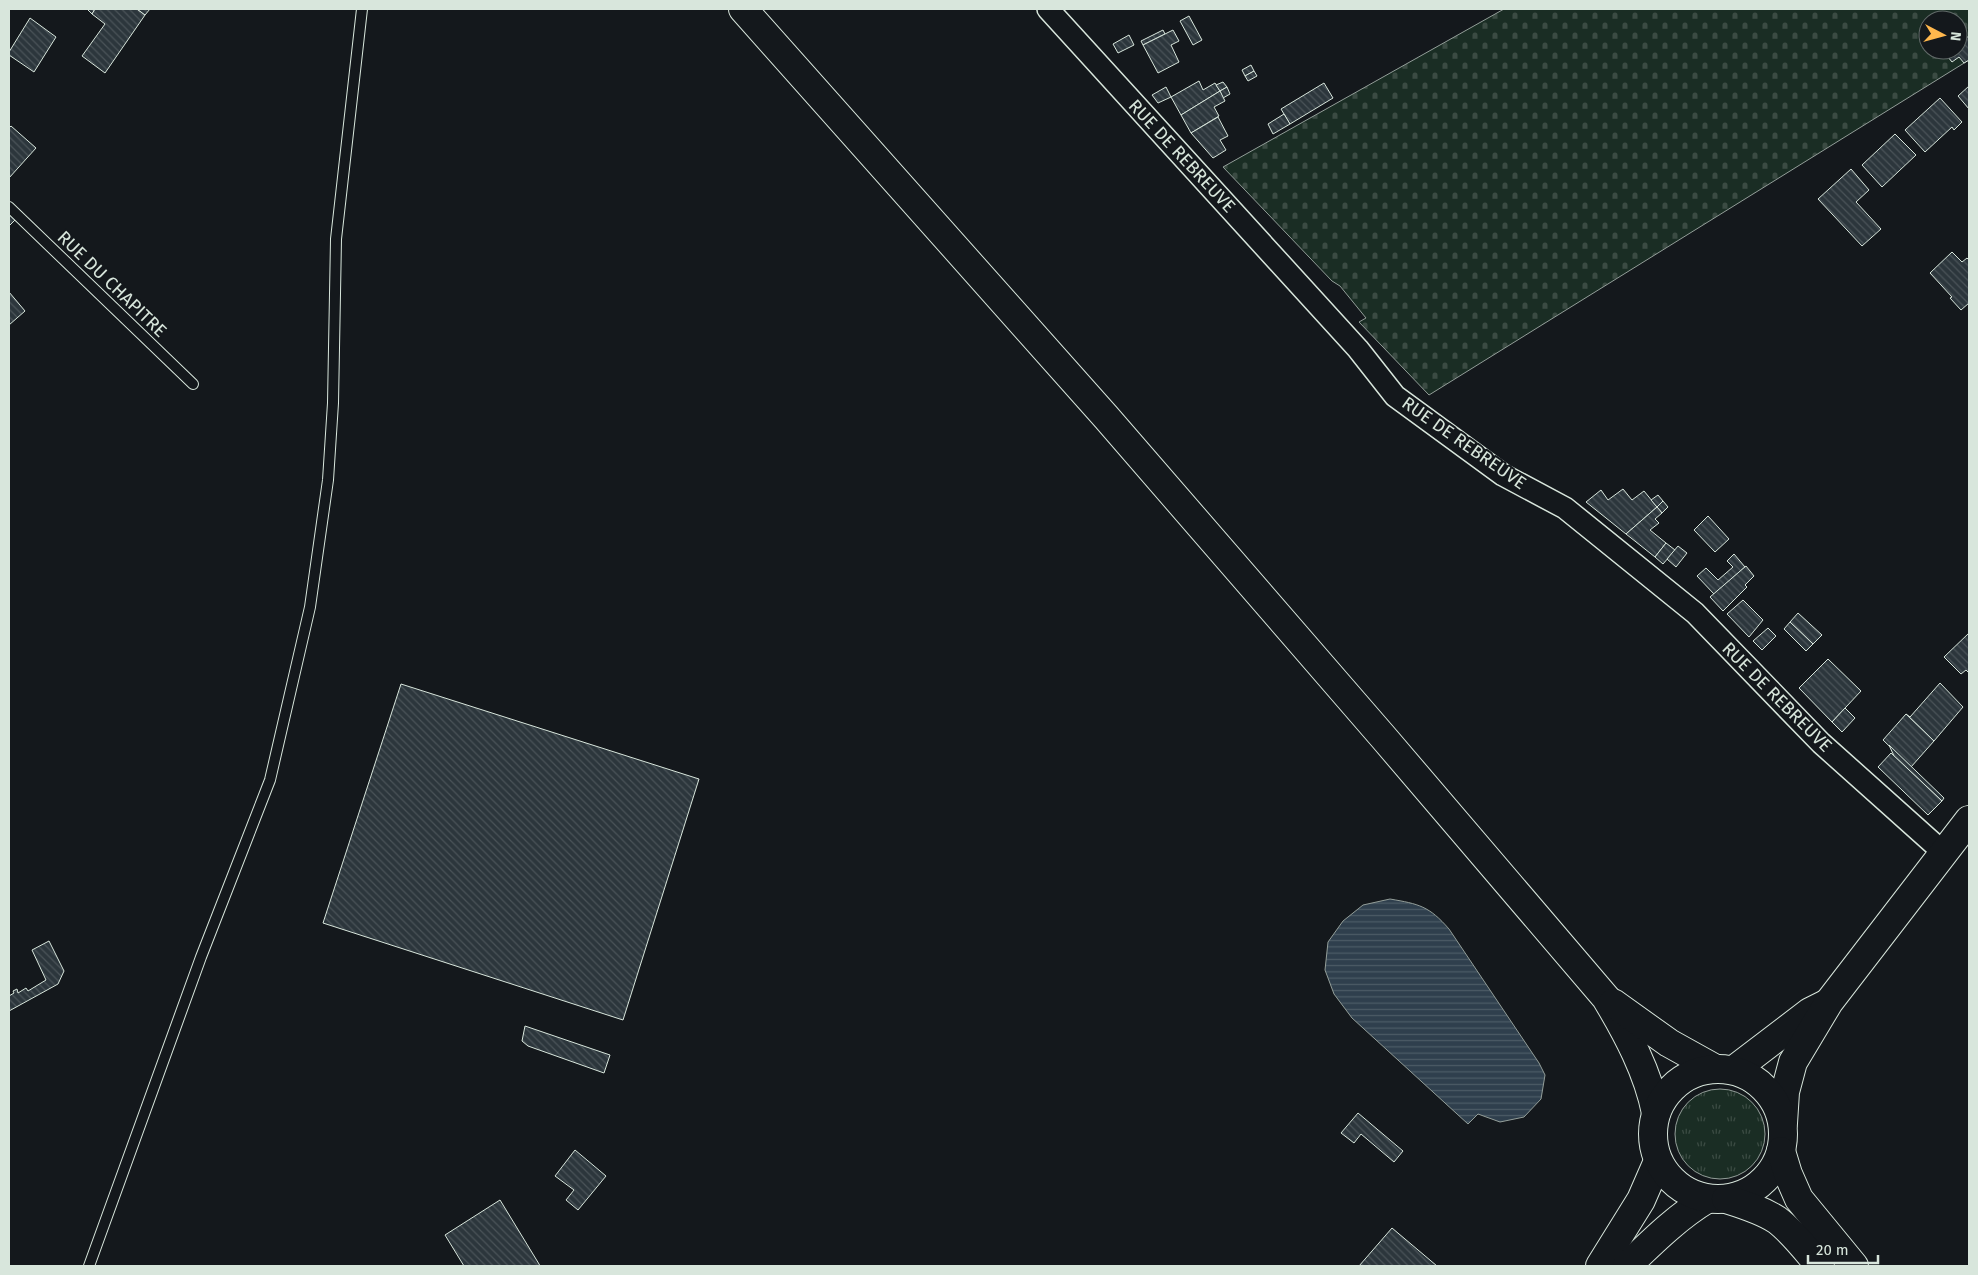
<svg xmlns="http://www.w3.org/2000/svg" width="1978" height="1275" font-family="'Fira Sans',sans-serif">
<style>
.grass{fill:url(#grass-tufts);stroke:#939e99}
.cemetery{fill:url(#cemetery-stones);stroke:#939e99;fill-rule:evenodd}
.water{fill:url(#water-rules);stroke:#939e99}
.building{fill:url(#building-back-hatch);stroke:#d8e6dc}
.lines{fill:none;stroke-linecap:round;stroke-linejoin:round}
.lane-casing{stroke:#d8e6dc;stroke-width:12}
.street-casing{stroke:#d8e6dc;stroke-width:24}
.secondary-casing{stroke:#d8e6dc;stroke-width:30}
.primary-casing{stroke:#d8e6dc;stroke-width:30}
.lane{stroke:#14181c;stroke-width:10}
.street{stroke:#14181c;stroke-width:21}
.secondary{stroke:#14181c;stroke-width:28}
.primary{stroke:#14181c;stroke-width:28}
.labels{text-anchor:middle;dominant-baseline:central;stroke-width:4;stroke-linejoin:round;paint-order:stroke}
.street-label{font-size:18px;fill:#d8e6dc;stroke:#14181c}
</style>
<defs>
<pattern id="grass-tufts" width="24" height="20" patternUnits="userSpaceOnUse" patternTransform="scale(1.25)"><rect width="24" height="20" fill="#1a2d24"/><path d="M3 7l-1-3M5 7V3M7 7l1-3M15 17l-1-3M17 17v-4M19 17l1-3" fill="none" stroke="#3b4b43"/></pattern>
<pattern id="cemetery-stones" width="16" height="16" patternUnits="userSpaceOnUse" patternTransform="scale(1.25)"><rect width="16" height="16" fill="#1a2d24"/><path d="M2 7V4a2 2 0 0 1 4 0v3zM10 15v-3a2 2 0 0 1 4 0v3z" fill="#3b4b43"/></pattern>
<pattern id="water-rules" width="6" height="5" patternUnits="userSpaceOnUse" patternTransform="scale(1.25)"><rect width="6" height="5" fill="#2f3f4d"/><path d="M0 2.5h6" fill="none" stroke="#4c5b66"/></pattern>
<pattern id="building-back-hatch" width="6" height="6" patternUnits="userSpaceOnUse" patternTransform="scale(1.25)"><rect width="6" height="6" fill="#2c363c"/><path d="M-1 5l2 2M0 0l6 6M5-1l2 2" fill="none" stroke="#4a5358"/></pattern>
</defs>
<rect width="100%" height="100%" fill="#14181c"/>
<circle class="grass" cx="1720" cy="1134" r="45"/>
<path class="cemetery" d="M 1504,9 L 1969,9 L 1969,60 L 1429,395 L 1359,322 L 1366,318 L 1340,286 L 1332,281 L 1223,167 ZM 1928,20 L 1958,20 L 1958,50 L 1928,50 Z"/>
<path class="water" d="M 1390,899 C 1419,904 1429,906 1449,929 L 1539,1063 L 1545,1075 L 1541,1099 L 1524,1117 L 1500,1122 L 1478,1114 L 1468,1124 L 1352,1018 L 1334,994 L 1325,970 L 1328,942 L 1343,921 L 1363,905 Z"/>
<g class="building">
<path d="M 87,9 L 95,9 L 92,14 Z"/>
<path d="M 95,9 L 137,9 L 145,15 L 105,73 L 82,56 L 105,24 L 92,14 Z"/>
<path d="M 137,9 L 150,9 L 145,15 Z"/>
<path d="M 1189,16 L 1202,40 L 1193,45 L 1180,21 Z"/>
<path d="M 30,18 L 56,37 L 34,72 L 9,55 L 9,52 Z"/>
<path d="M 1958,29 L 1966,38 L 1969,36 L 1969,60 L 1964,63 L 1959,57 L 1952,62 L 1944,52 L 1947,50 L 1958,50 Z"/>
<path d="M 1163,30 L 1165,34 L 1143,45 L 1141,41 Z"/>
<path d="M 1173,30 L 1179,41 L 1171,45 L 1179,62 L 1158,73 L 1143,45 Z"/>
<path d="M 1129,35 L 1134,45 L 1118,53 L 1113,44 Z"/>
<path d="M 1251,65 L 1254,71 L 1245,76 L 1242,70 Z"/>
<path d="M 1254,71 L 1257,76 L 1248,81 L 1245,76 Z"/>
<path d="M 1199,81 L 1203,90 L 1215,83 L 1220,91 L 1181,115 L 1171,97 Z"/>
<path d="M 1223,82 L 1227,87 L 1220,91 L 1216,85 Z"/>
<path d="M 1324,83 L 1333,98 L 1290,124 L 1281,109 Z"/>
<path d="M 1969,86 L 1969,109 L 1958,96 Z"/>
<path d="M 1166,87 L 1171,97 L 1158,103 L 1152,95 Z"/>
<path d="M 1227,87 L 1230,94 L 1223,98 L 1220,91 Z"/>
<path d="M 1220,91 L 1225,101 L 1214,107 L 1219,116 L 1191,133 L 1181,115 Z"/>
<path d="M 1940,98 L 1962,122 L 1954,130 L 1952,127 L 1925,152 L 1905,130 Z"/>
<path d="M 1284,114 L 1290,124 L 1273,134 L 1268,124 Z"/>
<path d="M 1218,117 L 1228,136 L 1220,140 L 1226,150 L 1213,158 L 1191,133 Z"/>
<path d="M 11,126 L 36,148 L 9,178 L 9,128 Z"/>
<path d="M 1895,134 L 1916,155 L 1882,187 L 1862,165 Z"/>
<path d="M 1851,169 L 1869,190 L 1856,202 L 1881,229 L 1862,246 L 1818,199 Z"/>
<path d="M 9,213 L 16,219 L 9,226 Z"/>
<path d="M 1952,252 L 1962,262 L 1967,258 L 1969,260 L 1969,303 L 1961,310 L 1950,298 L 1952,297 L 1930,273 Z"/>
<path d="M 9,292 L 25,311 L 9,325 Z"/>
<path d="M 1623,489 L 1632,500 L 1644,491 L 1657,507 L 1626,534 L 1586,502 L 1601,490 L 1608,500 Z"/>
<path d="M 1658,495 L 1663,501 L 1657,507 L 1651,500 Z"/>
<path d="M 1663,501 L 1668,507 L 1662,513 L 1657,507 Z"/>
<path d="M 1657,507 L 1662,513 L 1655,519 L 1659,523 L 1650,530 L 1666,543 L 1655,557 L 1626,534 Z"/>
<path d="M 1708,516 L 1729,539 L 1715,552 L 1694,530 Z"/>
<path d="M 1666,543 L 1675,550 L 1663,564 L 1655,557 Z"/>
<path d="M 1678,546 L 1687,553 L 1676,567 L 1667,559 Z"/>
<path d="M 1734,554 L 1745,567 L 1714,594 L 1697,576 L 1706,568 L 1718,580 L 1733,567 L 1727,561 Z"/>
<path d="M 1746,566 L 1754,576 L 1745,585 L 1747,587 L 1723,611 L 1710,597 Z"/>
<path d="M 1743,600 L 1763,620 L 1749,637 L 1727,614 Z"/>
<path d="M 1798,613 L 1822,635 L 1813,644 L 1790,622 Z"/>
<path d="M 1790,622 L 1813,644 L 1806,651 L 1784,629 Z"/>
<path d="M 1768,628 L 1776,636 L 1762,650 L 1753,641 Z"/>
<path d="M 1969,633 L 1969,673 L 1966,670 L 1961,674 L 1944,657 Z"/>
<path d="M 1828,659 L 1861,691 L 1832,722 L 1799,688 Z"/>
<path d="M 1940,683 L 1963,707 L 1934,741 L 1906,714 L 1910,717 Z"/>
<path d="M 401,684 L 699,779 L 623,1020 L 323,923 Z"/>
<path d="M 1845,708 L 1855,718 L 1842,732 L 1832,722 Z"/>
<path d="M 1906,714 L 1934,741 L 1911,767 L 1883,740 Z"/>
<path d="M 1889,745 L 1944,798 L 1942,801 L 1894,756 Z"/>
<path d="M 1891,753 L 1942,801 L 1928,815 L 1878,767 Z"/>
<path d="M 49,941 L 64,971 L 58,984 L 9,1011 L 9,996 L 14,993 L 13,991 L 17,989 L 18,993 L 26,988 L 28,991 L 46,980 L 32,950 Z"/>
<path d="M 525,1026 L 610,1055 L 604,1073 L 528,1046 L 522,1041 Z"/>
<path d="M 1358,1113 L 1403,1151 L 1394,1162 L 1361,1134 L 1354,1143 L 1341,1133 Z"/>
<path d="M 575,1150 L 606,1176 L 578,1210 L 566,1200 L 574,1190 L 555,1176 Z"/>
<path d="M 500,1200 L 539,1264 L 540,1266 L 464,1266 L 445,1235 Z"/>
<path d="M 1392,1228 L 1437,1266 L 1359,1266 Z"/>
</g>
<g class="lines">
<defs>
<g id="lane">
<path d="M 9,207 L 193,384"/>
<path d="M 89,1266 L 201,957 L 270,780 L 310,607 L 328,480 L 333,403 L 336,239 L 362,9"/>
</g>
<path id="street" d="M 1048,9 L 1358,349 L 1395,396 L 1503,475 L 1565,508 L 1695,613 L 1821,743 L 1944,853"/>
<g id="secondary">
<path d="M 1734,1070 L 1810,1012 L 1826,1004"/>
<path d="M 1783,1123 L 1785,1092 L 1793,1062 L 1829,1002 L 1969,820"/>
<path d="M 1600,1266 L 1641,1200 L 1658,1161"/>
<path d="M 1627,1266 C 1652,1242 1677,1217 1707,1199"/>
</g>
<g id="primary">
<path d="M 743,9 L 1106,417 L 1384,738 L 1606,998 C 1627,1033 1648,1072 1656,1113"/>
<path d="M 1613,1003 L 1669,1043 L 1714,1068"/>
<circle cx="1718" cy="1134" r="65"/>
<path d="M 1781,1151 L 1788,1174 L 1799,1199 L 1854,1266"/>
<path d="M 1726,1199 C 1742,1204 1762,1210 1777,1220 C 1793,1232 1807,1251 1820,1266"/>
</g>
</defs>
<use href="#lane" class="lane-casing"/>
<use href="#street" class="street-casing"/>
<use href="#secondary" class="secondary-casing"/>
<use href="#primary" class="primary-casing"/>
<use href="#lane" class="lane"/>
<use href="#street" class="street"/>
<use href="#secondary" class="secondary"/>
<use href="#primary" class="primary"/>
</g>
<g class="labels">
<g class="street-label">
<text transform="translate(1182 156) rotate(47)">RUE DE REBREUVE</text>
<text transform="translate(112 284) rotate(44)">RUE DU CHAPITRE</text>
<text transform="translate(1464 443) rotate(35)">RUE DE REBREUVE</text>
<text transform="translate(1777 697) rotate(45)">RUE DE REBREUVE</text>
</g>
</g>
<rect width="1978" height="1275" fill="none" stroke="#d8e6dc" stroke-width="20"/>
<g transform="translate(1943 35) rotate(96)"><circle r="24" fill="#14181c" stroke="#626a69"/>
<path d="M0-4L9 19L0 12L-9 19Z" fill="#ffb74d"/>
<text y="-8" font-size="14" font-weight="bold" text-anchor="middle" fill="#d8e6dc">N</text>
</g>
<path d="M1808 1255v8h70v-8" fill="none" stroke="#d8e6dc" stroke-width="2.5"/>
<text x="1816" y="1255" font-size="15" fill="#d8e6dc" stroke="#14181c" stroke-width="4" paint-order="stroke">20 m</text>
</svg>
